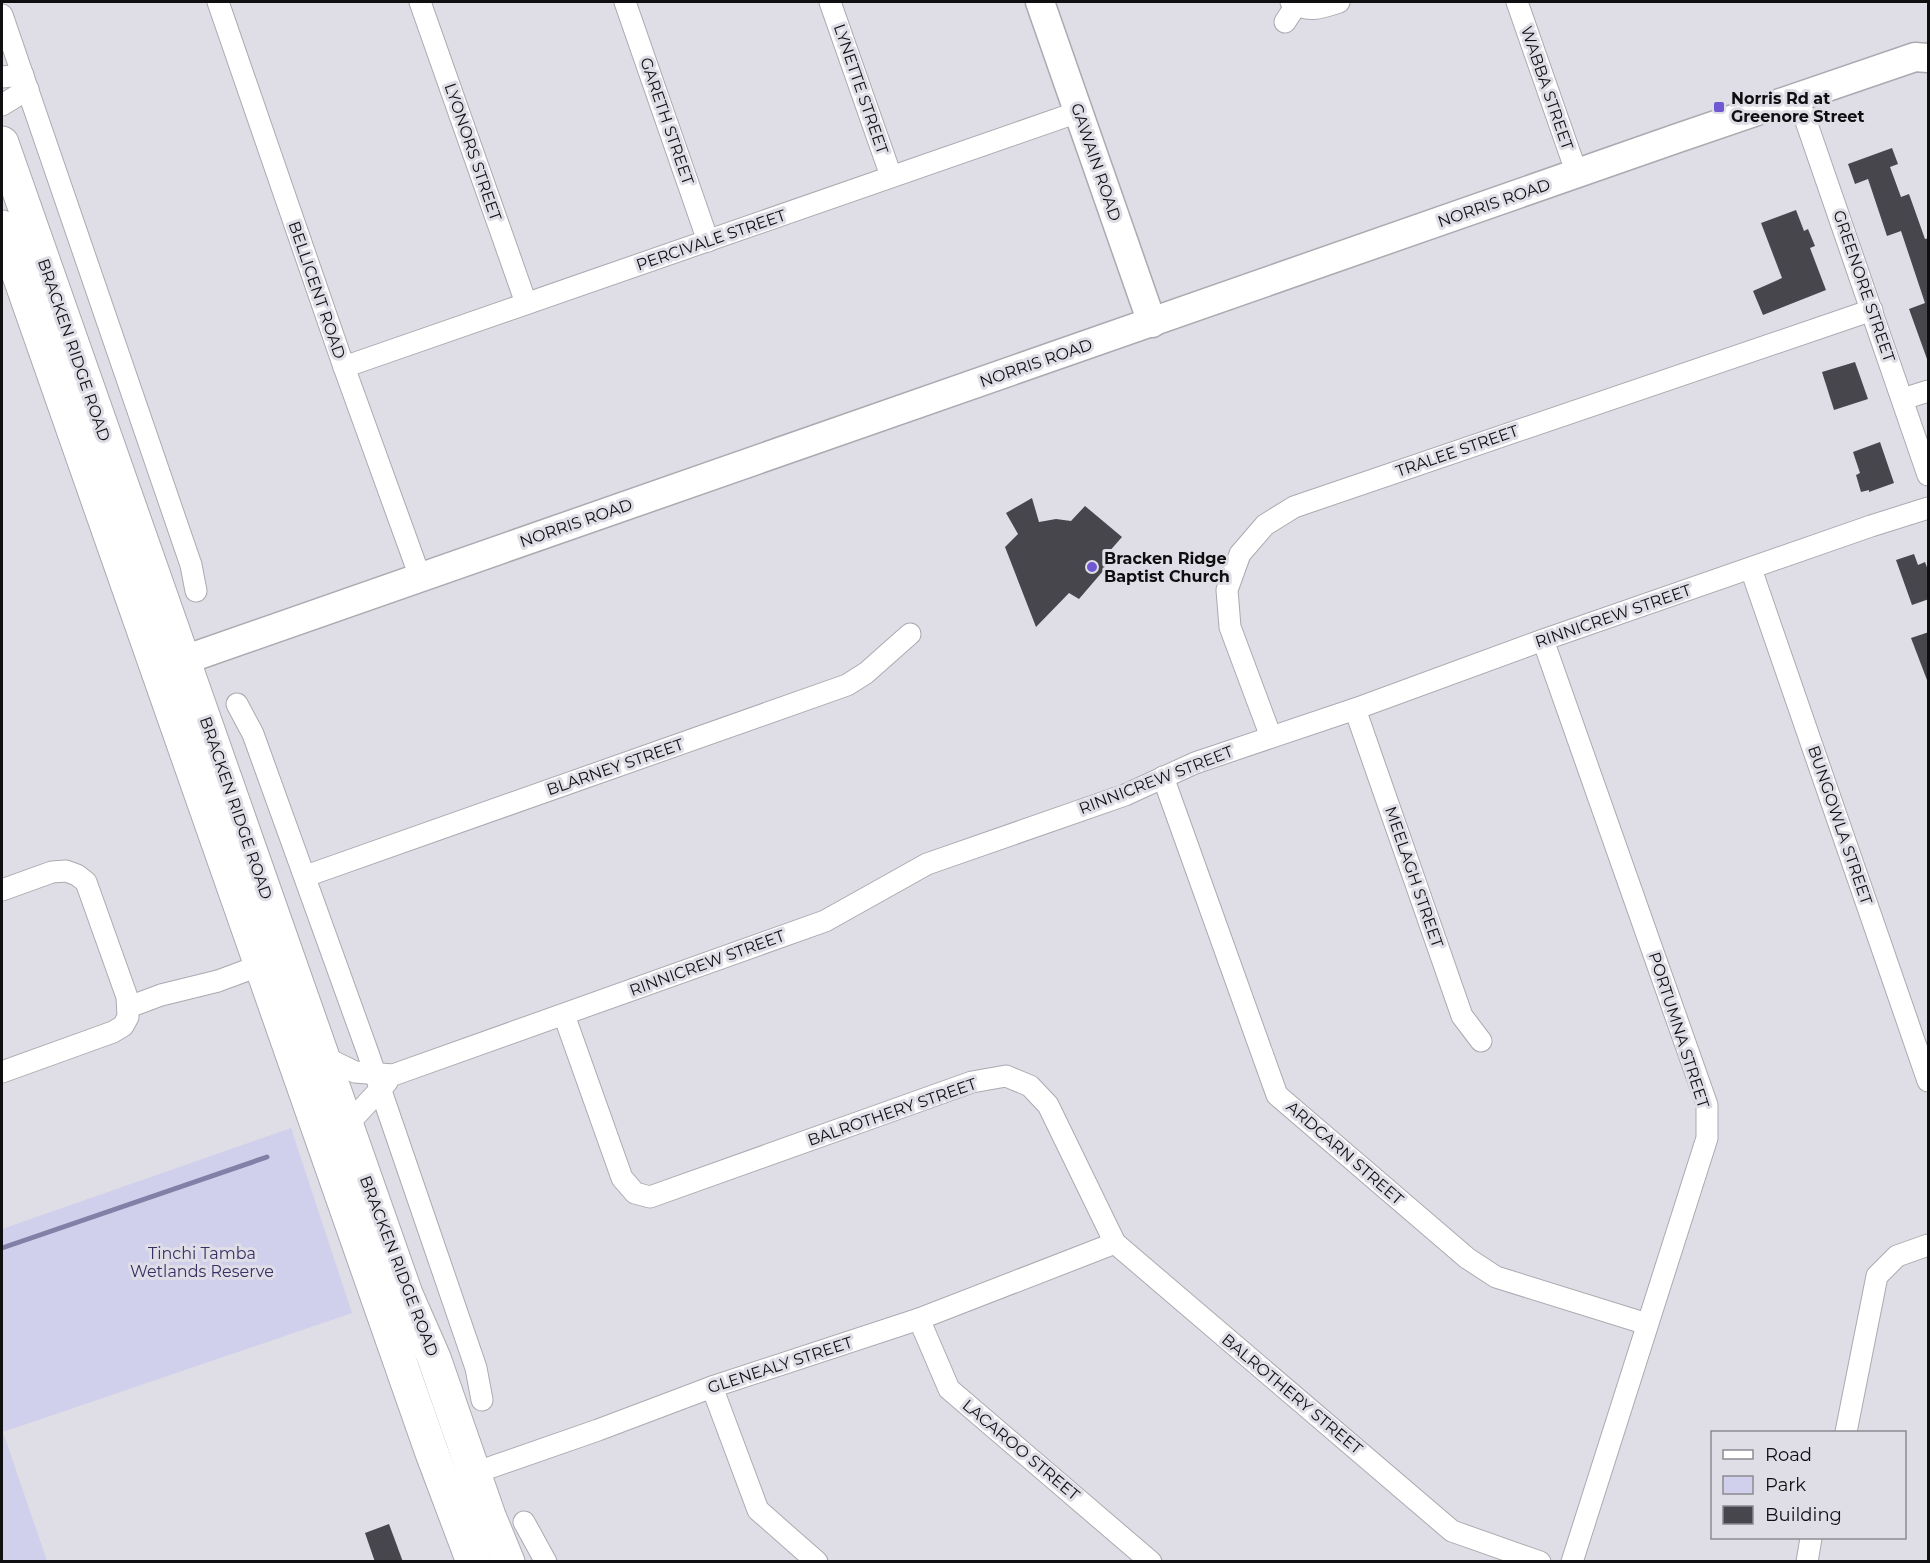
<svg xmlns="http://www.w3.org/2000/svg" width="1930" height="1563" font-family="Montserrat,sans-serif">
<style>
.green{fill:#d0cfec}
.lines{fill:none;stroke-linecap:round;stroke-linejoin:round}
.stream{stroke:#8280a7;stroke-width:5}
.building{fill:#46464c}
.street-casing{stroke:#aaaab1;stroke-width:23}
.secondary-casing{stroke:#aaaab1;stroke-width:31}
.primary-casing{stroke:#aaaab1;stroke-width:35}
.street{stroke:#fff;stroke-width:21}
.secondary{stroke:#fff;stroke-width:28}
.primary{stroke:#fff;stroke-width:33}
.poi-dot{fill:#6f58d1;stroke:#dfdee6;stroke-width:2}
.labels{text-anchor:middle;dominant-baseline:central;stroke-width:6;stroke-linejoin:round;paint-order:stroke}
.street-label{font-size:16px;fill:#0f0f12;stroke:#dfdee6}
.poi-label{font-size:16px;font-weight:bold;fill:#0f0f12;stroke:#dfdee6;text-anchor:start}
.park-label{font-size:16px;fill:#383065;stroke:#dfdee6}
</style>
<rect width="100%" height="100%" fill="#dfdee6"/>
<path class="green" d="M 291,1128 L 352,1313 L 3,1432 L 47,1561 L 2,1561 L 2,1229 Z"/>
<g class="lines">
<path class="stream" d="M 2,1248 L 267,1157"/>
</g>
<g class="building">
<path d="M 1892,148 L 1898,164 L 1890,167 L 1901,197 L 1909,194 L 1925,239 L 1929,238 L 1929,358 L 1927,359 L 1909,309 L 1925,303 L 1901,231 L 1887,236 L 1868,179 L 1855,184 L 1848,164 Z"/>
<path d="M 1796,210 L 1804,231 L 1808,229 L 1815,246 L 1810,248 L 1826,290 L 1763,315 L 1753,291 L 1782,278 L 1761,223 Z"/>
<path d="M 1855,362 L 1868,399 L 1834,410 L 1822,372 Z"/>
<path d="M 1880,442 L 1894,483 L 1869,492 L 1869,490 L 1861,492 L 1856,475 L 1860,473 L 1853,452 Z"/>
<path d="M 1032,498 L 1039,522 L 1056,519 L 1071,521 L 1085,506 L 1122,537 L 1108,553 L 1115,557 L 1079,599 L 1069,593 L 1036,627 L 1005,547 L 1018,534 L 1006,513 Z"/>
<path d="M 1914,554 L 1918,565 L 1925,562 L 1929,573 L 1929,599 L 1912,605 L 1896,560 Z"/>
<path d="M 1929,632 L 1929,680 L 1927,680 L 1911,638 Z"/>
<path d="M 389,1524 L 403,1562 L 375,1562 L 365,1533 Z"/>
</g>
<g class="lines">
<defs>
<g id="street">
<path d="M 218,2 L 344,367 L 420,577"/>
<path d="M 420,2 L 526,303"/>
<path d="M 625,2 L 708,241"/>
<path d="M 830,2 L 891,176"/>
<path d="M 1291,2 C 1308,13 1321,8 1339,2"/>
<path d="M 1517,2 L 1577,174"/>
<path d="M 2,15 L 191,565 L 196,591"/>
<path d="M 1285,22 L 1296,5"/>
<path d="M 2,77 L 23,75"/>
<path d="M 1798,98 L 1928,475"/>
<path d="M 2,105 L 28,89"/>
<path d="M 344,367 L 1078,112"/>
<path d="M 1903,399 L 1928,391"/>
<path d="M 1751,569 L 1928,1081"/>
<path d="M 1543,640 L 1707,1105 L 1707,1138 L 1572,1562"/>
<path d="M 237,704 L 253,734 L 368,1053 L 476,1368 L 482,1400"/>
<path d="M 1355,709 L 1462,1016 L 1481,1041"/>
<path d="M 1271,737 L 1230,627 L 1227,590 L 1240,554 L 1265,525 L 1294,507 L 1872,310"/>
<path d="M 1163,777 L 1277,1095 L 1467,1258 L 1496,1277 L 1647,1324"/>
<path d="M 306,876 L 847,685 L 866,673 L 910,634"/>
<path d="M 2,890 L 52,872 L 66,871 L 77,875 L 86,882 L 127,997 L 128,1017 L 123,1026 L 113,1032 L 2,1072"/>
<path d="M 129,1007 L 161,995 L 218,981 L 261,965"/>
<path d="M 564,1015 L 622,1178 L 635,1193 L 650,1197 L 972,1082 L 1006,1076 L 1030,1086 L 1048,1105 L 1115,1243 L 1452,1531 L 1540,1562"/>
<path d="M 322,1056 L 355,1072 L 393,1075 L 825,921 L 927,864 L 1125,795 L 1195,763 L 1355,709 L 1543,640 L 1871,526 L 1928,508"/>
<path d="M 347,1125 L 387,1082"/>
<path d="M 919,1319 L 949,1389 L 1151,1562"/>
<path d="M 712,1387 L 758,1510 L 817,1562"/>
<path d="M 1846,1432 L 1877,1276 L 1897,1256 L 1928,1245"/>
<path d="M 463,1477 L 598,1430 L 712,1387 L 919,1319 L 1115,1243"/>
<path d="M 524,1522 L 546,1562"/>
<path d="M 1807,1562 L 1811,1538"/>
</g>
<g id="secondary">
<path d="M 1040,2 L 1152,323"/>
<path d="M 164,667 L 1675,139 L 1915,57 L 1928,58"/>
</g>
<g id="primary">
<path d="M 2,143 L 406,1294 L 434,1358 L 489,1516 L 508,1562"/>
<path d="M 2,227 L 432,1453 L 473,1562"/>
</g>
</defs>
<use href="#street" class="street-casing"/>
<use href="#secondary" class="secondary-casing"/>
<use href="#primary" class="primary-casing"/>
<use href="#street" class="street"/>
<use href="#secondary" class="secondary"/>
<use href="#primary" class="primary"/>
</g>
<g class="poi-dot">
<rect x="1713" y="101" width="12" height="12" rx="3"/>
<circle cx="1092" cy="567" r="6"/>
</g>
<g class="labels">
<g class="street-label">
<text transform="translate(1547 88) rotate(71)">WABBA STREET</text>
<text transform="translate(861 89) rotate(71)">LYNETTE STREET</text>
<text transform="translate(667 121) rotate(71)">GARETH STREET</text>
<text transform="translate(473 152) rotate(71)">LYONORS STREET</text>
<text transform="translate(1096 162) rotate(71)">GAWAIN ROAD</text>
<text transform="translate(1494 203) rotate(-19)">NORRIS ROAD</text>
<text transform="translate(711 240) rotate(-19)">PERCIVALE STREET</text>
<text transform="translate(1864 286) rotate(71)">GREENORE STREET</text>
<text transform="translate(317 290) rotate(71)">BELLICENT ROAD</text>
<text transform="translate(74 350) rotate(71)">BRACKEN RIDGE ROAD</text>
<text transform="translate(1036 363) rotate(-19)">NORRIS ROAD</text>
<text transform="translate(1457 451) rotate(-19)">TRALEE STREET</text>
<text transform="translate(576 523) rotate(-19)">NORRIS ROAD</text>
<text transform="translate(1613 616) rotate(-19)">RINNICREW STREET</text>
<text transform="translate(615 767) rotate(-19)">BLARNEY STREET</text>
<text transform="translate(1156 780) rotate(-21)">RINNICREW STREET</text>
<text transform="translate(236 808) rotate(71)">BRACKEN RIDGE ROAD</text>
<text transform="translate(1840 825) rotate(71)">BUNGOWLA STREET</text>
<text transform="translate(1414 877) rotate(71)">MEELAGH STREET</text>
<text transform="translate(707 963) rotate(-20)">RINNICREW STREET</text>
<text transform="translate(1679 1030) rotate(72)">PORTUMNA STREET</text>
<text transform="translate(892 1112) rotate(-19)">BALROTHERY STREET</text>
<text transform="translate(1345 1153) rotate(41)">ARDCARN STREET</text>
<text transform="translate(399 1266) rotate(69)">BRACKEN RIDGE ROAD</text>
<text transform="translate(780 1365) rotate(-18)">GLENEALY STREET</text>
<text transform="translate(1292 1394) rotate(40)">BALROTHERY STREET</text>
<text transform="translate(1021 1450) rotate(40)">LACAROO STREET</text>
</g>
<g class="poi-label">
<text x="1731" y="98">Norris Rd at<tspan x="1731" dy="18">Greenore Street</tspan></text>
<text x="1104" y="558">Bracken Ridge<tspan x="1104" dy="18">Baptist Church</tspan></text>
</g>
<g class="park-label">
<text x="202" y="1253">Tinchi Tamba<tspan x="202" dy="18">Wetlands Reserve</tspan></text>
</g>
</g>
<rect width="1930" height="1563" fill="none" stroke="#0f0f12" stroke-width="6"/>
<rect x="1711" y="1431" width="195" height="108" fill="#dfdee6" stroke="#8c8b91" stroke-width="1.5"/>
<rect x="1723" y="1450" width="30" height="9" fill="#ffffff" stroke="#8c8b91" stroke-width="1.5"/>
<text x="1765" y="1461" font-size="18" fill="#0f0f12">Road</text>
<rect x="1723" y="1476" width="30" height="18" fill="#d0cfec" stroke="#8c8b91" stroke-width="1.5"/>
<text x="1765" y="1491" font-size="18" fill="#0f0f12">Park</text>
<rect x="1723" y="1506" width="30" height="18" fill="#46464c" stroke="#8c8b91" stroke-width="1.5"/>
<text x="1765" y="1521" font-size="18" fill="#0f0f12">Building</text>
</svg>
